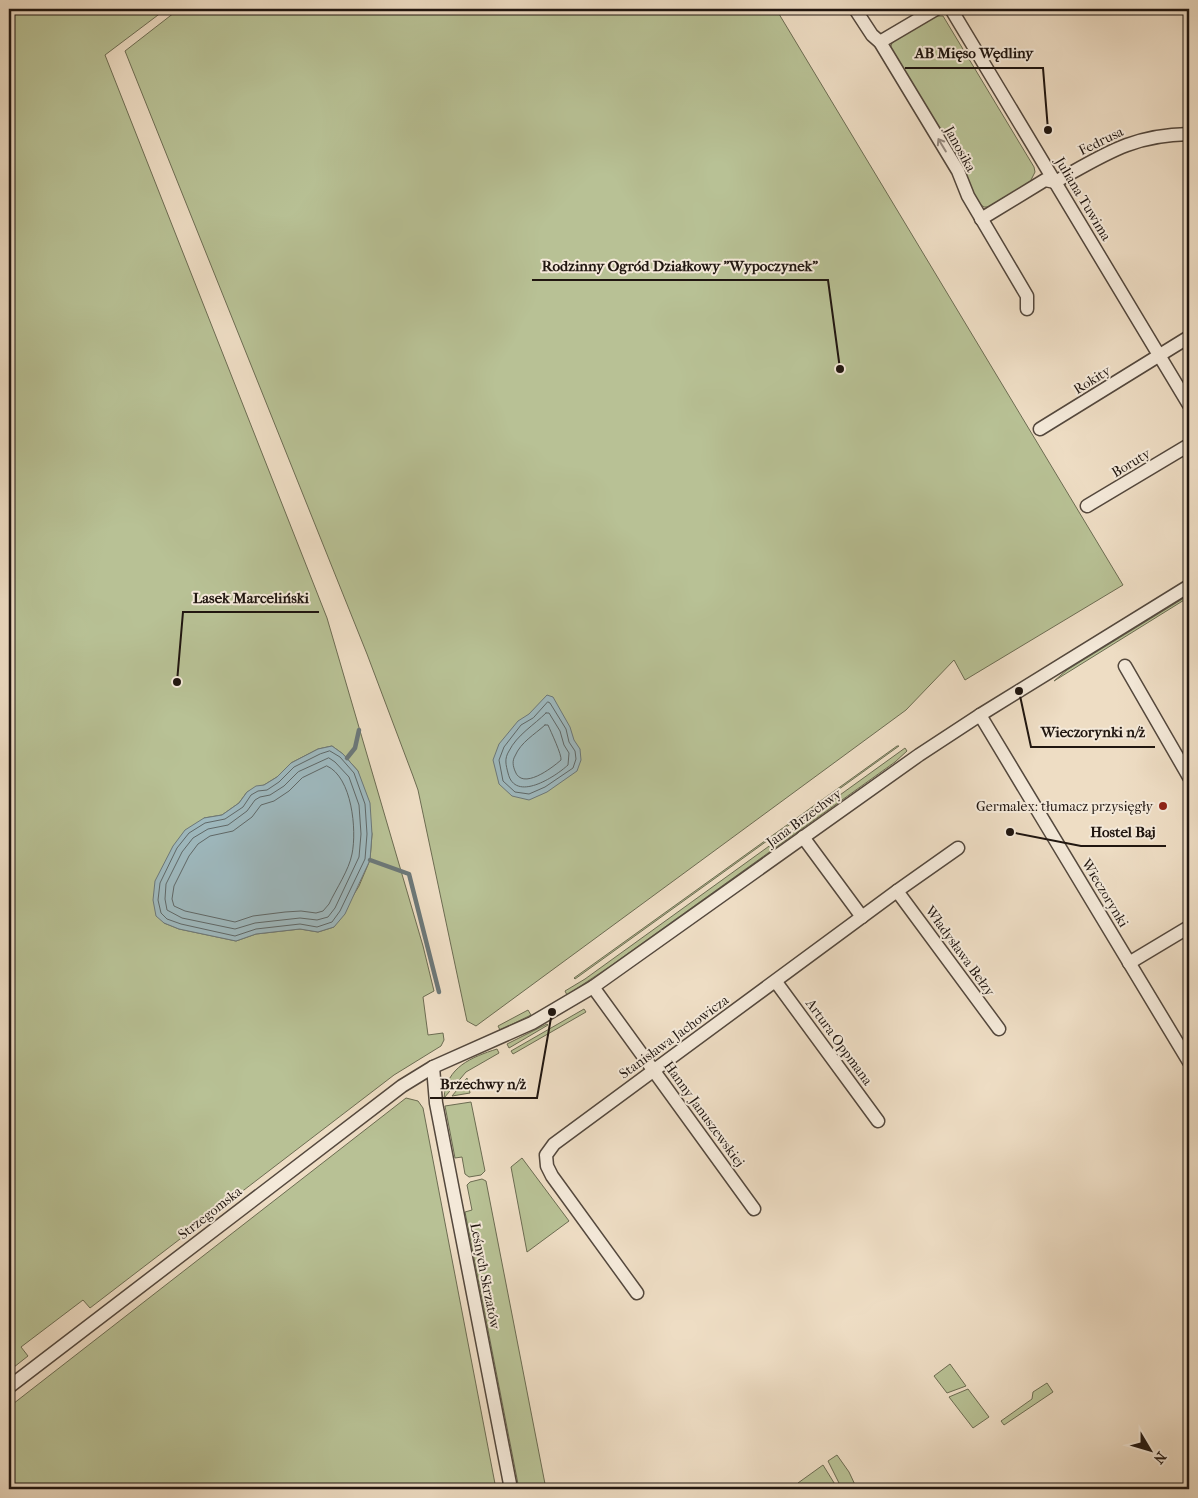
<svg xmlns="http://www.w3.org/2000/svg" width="1198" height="1498" font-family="'IM FELL French Canon',serif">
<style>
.green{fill:#b8c195;stroke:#6c6c52;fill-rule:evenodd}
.water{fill:#9eb9bf;stroke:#6c7879}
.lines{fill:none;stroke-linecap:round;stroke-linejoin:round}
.shore{stroke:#5f6868;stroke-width:1}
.stream{stroke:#6c7879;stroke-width:4.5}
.street-casing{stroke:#54483d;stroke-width:15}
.street{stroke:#f4e9d9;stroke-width:12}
.oneway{stroke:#958a7f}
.poi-dot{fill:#8f2418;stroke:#f4e9d9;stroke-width:2}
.labels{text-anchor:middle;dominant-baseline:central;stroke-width:4;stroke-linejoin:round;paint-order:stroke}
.street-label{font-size:14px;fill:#201610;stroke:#f4e9d9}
.poi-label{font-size:14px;fill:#201610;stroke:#f4e9d9;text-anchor:end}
.leader{fill:none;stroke:#201610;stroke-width:2}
.callout-dot{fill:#201610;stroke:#f4e9d9;stroke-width:2}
.callout-label{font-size:15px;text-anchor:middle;font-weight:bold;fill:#201610;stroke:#f4e9d9;stroke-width:4;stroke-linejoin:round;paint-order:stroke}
</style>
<rect width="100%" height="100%" fill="#eeddc4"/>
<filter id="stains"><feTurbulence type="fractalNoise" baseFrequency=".004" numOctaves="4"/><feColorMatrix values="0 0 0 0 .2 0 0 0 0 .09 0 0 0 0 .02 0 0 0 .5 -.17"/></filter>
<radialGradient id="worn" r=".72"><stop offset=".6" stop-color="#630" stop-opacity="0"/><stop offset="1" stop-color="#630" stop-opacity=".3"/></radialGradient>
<g class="green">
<path d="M 9,9 L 166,9 L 105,55 L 327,618 L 423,946 L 434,991 L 423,997 L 428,1035 L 443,1033 L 444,1040 L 441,1046 L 394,1075 L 90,1308 L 83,1300 L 21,1347 L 28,1356 L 9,1371 ZM 332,746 L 343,754 L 358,771 L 372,834 L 370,860 L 359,886 L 334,927 L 318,932 L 300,929 L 256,934 L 236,941 L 179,929 L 164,923 L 204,818 L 222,815 L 239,803 L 247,792 L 264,785 L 277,777 L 291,763 L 318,749 Z"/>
<path d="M 179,9 L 776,9 L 1123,585 L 965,680 L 954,660 L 906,710 L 476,1026 L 467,1021 L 418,790 L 413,776 L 367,654 L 125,51 Z"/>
<path d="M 935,16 L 943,16 L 1034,167 L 1035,172 L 1030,182 L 988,207 L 984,207 L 977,202 L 890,49 L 892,43 L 896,40 Z"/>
<path d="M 1189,595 L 1189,597 L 1054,681 L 1067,670 Z"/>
<path d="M 897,746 L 899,746 L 575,979 L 574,978 Z"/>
<path d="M 905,748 L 907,751 L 895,762 L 609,967 L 567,995 L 565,991 L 585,979 Z"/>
<path d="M 584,1009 L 586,1012 L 513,1054 L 511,1051 Z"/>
<path d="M 528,1010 L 531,1015 L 500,1030 L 498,1026 Z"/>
<path d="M 547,1024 L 548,1025 L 509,1048 L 507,1044 Z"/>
<path d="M 497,1049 L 499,1053 L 466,1072 L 444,1098 C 446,1067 472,1057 497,1049 Z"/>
<path d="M 467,1078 L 470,1093 L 452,1096 Z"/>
<path d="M 406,1098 L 418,1101 L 423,1108 L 496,1489 L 9,1489 L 9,1407 Z"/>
<path d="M 471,1102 L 485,1171 L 481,1175 L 469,1177 L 465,1174 L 462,1157 L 455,1158 L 445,1106 Z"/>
<path d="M 522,1158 L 569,1221 L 527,1252 L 511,1167 Z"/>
<path d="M 482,1179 L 486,1181 L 546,1489 L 519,1489 L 465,1212 L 472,1210 L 467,1185 L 470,1182 Z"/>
<path d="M 950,1364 L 966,1386 L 947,1393 L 934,1376 Z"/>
<path d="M 1047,1383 L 1053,1392 L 1004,1425 L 1001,1421 L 1032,1399 L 1033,1392 Z"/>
<path d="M 968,1389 L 989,1417 L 973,1428 L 949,1397 Z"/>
<path d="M 837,1455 L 849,1472 L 857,1489 L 842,1489 L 828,1461 Z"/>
<path d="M 823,1465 L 836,1486 L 830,1489 L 805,1489 L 798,1483 Z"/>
</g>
<g class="water">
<path d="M 547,695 L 553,697 L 570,727 L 574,740 L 580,749 L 581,760 L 577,771 L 547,792 L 529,800 L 512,796 L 499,784 L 493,760 L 499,744 L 518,721 L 529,714 Z"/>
<path d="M 332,746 L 343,754 L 358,771 L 370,803 L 372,834 L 370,860 L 345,914 L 334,927 L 318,932 L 300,929 L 256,934 L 236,941 L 179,929 L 164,923 L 156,916 L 153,900 L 155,881 L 173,846 L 185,830 L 204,818 L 222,815 L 239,803 L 247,792 L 256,786 L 264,785 L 277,777 L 291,763 L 318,749 Z"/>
</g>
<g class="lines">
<g class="shore">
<path d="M 548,702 L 550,703 L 566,729 L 569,742 L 575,751 L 576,759 L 573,768 L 545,787 L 529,794 L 515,792 L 503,781 L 499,760 L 504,747 L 521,725 L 533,718 Z"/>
<path d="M 546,713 L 549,713 L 560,731 L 564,745 L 569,753 L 568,765 C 555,777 515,803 508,773 C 506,765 504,759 509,751 C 517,735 534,725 546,713 Z"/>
<path d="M 545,725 L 548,725 C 551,732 562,755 561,760 C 552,768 522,791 515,771 C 513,766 512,761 515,756 C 521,742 534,735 545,725 Z"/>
<path d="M 330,751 L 340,757 L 354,773 L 365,804 L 367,834 L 365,859 L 340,911 L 332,922 L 317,927 L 300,924 L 256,929 L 235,936 L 181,924 L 167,919 L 161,913 L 158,900 L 160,883 L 177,848 L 189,833 L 205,823 L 225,819 L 243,807 L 251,795 L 258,791 L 267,790 L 279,782 L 294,767 L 320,754 Z"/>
<path d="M 329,758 L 335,762 L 349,777 L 359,805 L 361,834 L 359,857 L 335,908 L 328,917 L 317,920 L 300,918 L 255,923 L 235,929 L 182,918 L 167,910 L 165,899 L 166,884 L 182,852 L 193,838 L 208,829 L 228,825 L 247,811 L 255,800 L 260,797 L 270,795 L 284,786 L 298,772 Z"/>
<path d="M 327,766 C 352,777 357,830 352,854 C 349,870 336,889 329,904 L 323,911 L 316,913 L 301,911 L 285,912 L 253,916 L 235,922 L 185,911 L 174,906 L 172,899 L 174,886 L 189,856 L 198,844 L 210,836 L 233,831 L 252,817 L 261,805 L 274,801 L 289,791 L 302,778 Z"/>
</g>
<g class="stream">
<path d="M 347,758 L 355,748 L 359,730"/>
<path d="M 370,860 L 409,874 L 439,992"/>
</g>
<defs>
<g id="street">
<path d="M 855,9 L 872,35 L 880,42 L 958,171 L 968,196 L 1027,296 L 1027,309"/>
<path d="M 951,9 L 1189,405"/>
<path d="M 880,42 L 936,9"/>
<path d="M 981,219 L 1045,180 L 1055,182 C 1104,155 1131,135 1189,134"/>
<path d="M 1040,429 L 1189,337"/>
<path d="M 1087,506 L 1189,445"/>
<path d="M 1125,666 L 1189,777"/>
<path d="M 980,715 L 1189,1062"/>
<path d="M 803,837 L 862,917"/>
<path d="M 897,891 L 999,1029"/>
<path d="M 1129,963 L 1189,927"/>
<path d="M 776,982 L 878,1121"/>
<path d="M 593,987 L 754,1209"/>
<path d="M 433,1067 L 436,1103 L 511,1489"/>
<path d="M 637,1293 L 552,1176 L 547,1166 L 546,1155 L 554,1144 L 897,891 L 958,848"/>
<path d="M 9,1387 L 402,1086 L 433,1067 L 532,1023 L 593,987 L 919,755 L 980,715 L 1189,586"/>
</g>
</defs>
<use href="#street" class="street-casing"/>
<use href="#street" class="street"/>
</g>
<defs><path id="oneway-shaft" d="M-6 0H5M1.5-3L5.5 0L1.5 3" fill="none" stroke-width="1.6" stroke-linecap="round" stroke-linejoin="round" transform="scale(1.25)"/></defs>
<use class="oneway" href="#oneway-shaft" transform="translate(942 145) rotate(-121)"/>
<circle class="poi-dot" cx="1163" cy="806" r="5"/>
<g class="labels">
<g class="street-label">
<text transform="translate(1101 141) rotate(-26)">Fedrusa</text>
<text transform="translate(960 149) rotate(61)">Janosika</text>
<text transform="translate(1083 199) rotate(59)">Juliana Tuwima</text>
<text transform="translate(1092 380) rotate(-32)">Rokity</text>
<text transform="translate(1131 463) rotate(-31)">Boruty</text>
<text transform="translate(804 818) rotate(-36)">Jana Brzechwy</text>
<text transform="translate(1105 893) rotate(59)">Wieczorynki</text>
<text transform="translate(960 951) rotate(54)">Władysława Bełzy</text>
<text transform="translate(674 1037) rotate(-36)">Stanisława Jachowicza</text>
<text transform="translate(839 1042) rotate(54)">Artura Oppmana</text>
<text transform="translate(704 1114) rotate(54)">Hanny Januszewskiej</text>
<text transform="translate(210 1213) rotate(-38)">Strzegomska</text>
<text transform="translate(485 1276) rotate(79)">Leśnych Skrzatów</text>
</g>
<g class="poi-label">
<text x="1153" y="806">Germalex: tłumacz przysięgły</text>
</g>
</g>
<path class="leader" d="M1048 130L1043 68H905M840 369L828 280H532M177 682L183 612H319M1019 691L1031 747H1155M1010 832L1081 846H1166M552 1012L537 1098H430"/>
<g class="callout-dot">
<circle cx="1048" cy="130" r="5"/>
<circle cx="840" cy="369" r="5"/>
<circle cx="177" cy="682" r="5"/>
<circle cx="1019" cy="691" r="5"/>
<circle cx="1010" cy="832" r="5"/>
<circle cx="552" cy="1012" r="5"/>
</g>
<g class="callout-label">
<text x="974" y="58">AB Mięso Wędliny</text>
<text x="680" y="271">Rodzinny Ogród Działkowy "Wypoczynek"</text>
<text x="251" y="603">Lasek Marceliński</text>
<text x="1093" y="737">Wieczorynki n/ż</text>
<text x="1123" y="837">Hostel Baj</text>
<text x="483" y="1089">Brzechwy n/ż</text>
</g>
<rect width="1198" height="1498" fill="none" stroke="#eeddc4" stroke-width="30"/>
<rect x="10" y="10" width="1178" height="1478" fill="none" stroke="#201610" stroke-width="2.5"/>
<rect x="15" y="15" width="1168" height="1468" fill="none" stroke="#201610"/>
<g transform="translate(1150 1450) rotate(128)" stroke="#f4e9d9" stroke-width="4" paint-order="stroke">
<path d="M0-4L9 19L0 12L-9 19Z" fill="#201610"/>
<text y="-8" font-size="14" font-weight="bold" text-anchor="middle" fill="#201610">N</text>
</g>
<rect width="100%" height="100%" filter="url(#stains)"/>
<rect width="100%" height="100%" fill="url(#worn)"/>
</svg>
